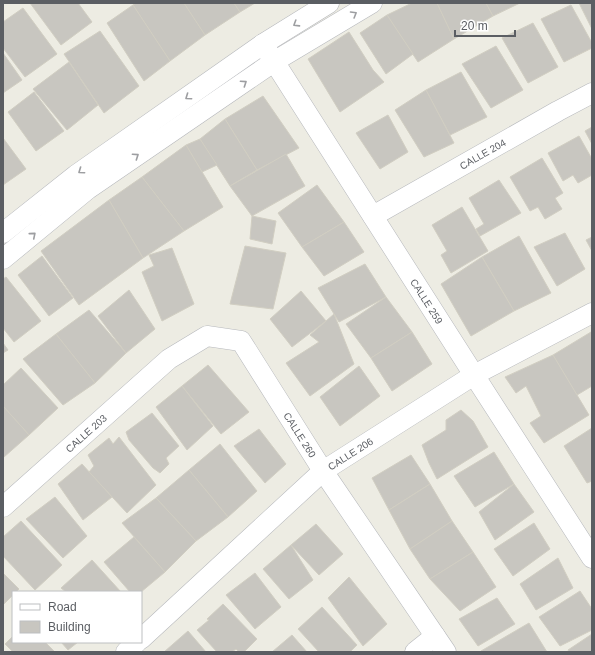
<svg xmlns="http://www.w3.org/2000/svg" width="595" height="655" font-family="Arial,sans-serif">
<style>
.building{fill:#c8c6c0;stroke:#d1cec2}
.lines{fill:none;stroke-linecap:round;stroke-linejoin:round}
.minor-casing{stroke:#b6b8bc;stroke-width:21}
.minor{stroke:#fff;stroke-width:20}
.oneway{stroke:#9d9ea1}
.labels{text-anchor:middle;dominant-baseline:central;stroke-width:4;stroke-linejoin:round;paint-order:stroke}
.street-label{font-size:10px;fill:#5b5e63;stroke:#fff}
</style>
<rect width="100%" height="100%" fill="#edece3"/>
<g class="building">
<path d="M 30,3 L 78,3 L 92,22 L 61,45 Z"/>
<path d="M 136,3 L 184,3 L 205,35 L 170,61 L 133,5 Z"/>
<path d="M 184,3 L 234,3 L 240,12 L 205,35 Z"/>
<path d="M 234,3 L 255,3 L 240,12 Z"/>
<path d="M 412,3 L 437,3 L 454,39 L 418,62 L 387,15 Z"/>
<path d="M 437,3 L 486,3 L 493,16 L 454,39 Z"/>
<path d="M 486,3 L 520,3 L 493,16 Z"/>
<path d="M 579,3 L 592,3 L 592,29 Z"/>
<path d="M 133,5 L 170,61 L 144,81 L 107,23 Z"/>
<path d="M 571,5 L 592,43 L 592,48 L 564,62 L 541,19 Z"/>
<path d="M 23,8 L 57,54 L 25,77 L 3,48 L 3,22 Z"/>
<path d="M 387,15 L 413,54 L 386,74 L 360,33 Z"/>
<path d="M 533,23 L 558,67 L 528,83 L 502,38 Z"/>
<path d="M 100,31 L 139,86 L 104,113 L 64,54 Z"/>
<path d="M 349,32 L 373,70 L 384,82 L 340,112 L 308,59 Z"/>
<path d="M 496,46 L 523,90 L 491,108 L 462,64 Z"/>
<path d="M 3,53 L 22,80 L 3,93 Z"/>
<path d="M 69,62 L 98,105 L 67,130 L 33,89 Z"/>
<path d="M 461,72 L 487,117 L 450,135 L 426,90 Z"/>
<path d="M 426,90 L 454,143 L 424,157 L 395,110 Z"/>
<path d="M 34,92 L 64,131 L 36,151 L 8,112 Z"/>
<path d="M 263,96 L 299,148 L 257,170 L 225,119 Z"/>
<path d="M 388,115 L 408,152 L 380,169 L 356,133 Z"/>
<path d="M 225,119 L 257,170 L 230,186 L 200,139 Z"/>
<path d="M 592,127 L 592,144 L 585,131 Z"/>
<path d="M 579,136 L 592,159 L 592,175 L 578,183 L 573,175 L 563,181 L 548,153 Z"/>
<path d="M 3,138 L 26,169 L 3,185 Z"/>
<path d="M 200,139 L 217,165 L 202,172 L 186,145 Z"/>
<path d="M 186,145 L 223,207 L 184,231 L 142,177 Z"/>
<path d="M 286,154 L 305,186 L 252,216 L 230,186 Z"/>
<path d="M 542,158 L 563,193 L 555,198 L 562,209 L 545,219 L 538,207 L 530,211 L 510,177 Z"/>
<path d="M 142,177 L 184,231 L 143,258 L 109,200 Z"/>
<path d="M 499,180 L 521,213 L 480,236 L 476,229 L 484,224 L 469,198 Z"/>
<path d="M 317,185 L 344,222 L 302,247 L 278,213 Z"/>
<path d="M 109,200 L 143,258 L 79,305 L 41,251 Z"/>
<path d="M 462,207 L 488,251 L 451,273 L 441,255 L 447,251 L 432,225 Z"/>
<path d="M 252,216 L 276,221 L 272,244 L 250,239 Z"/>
<path d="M 344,222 L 364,252 L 324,276 L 302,247 Z"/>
<path d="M 565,233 L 585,269 L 557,286 L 534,247 Z"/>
<path d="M 519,236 L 551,293 L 514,311 L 482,257 Z"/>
<path d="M 592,237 L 592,251 L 586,240 Z"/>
<path d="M 245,246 L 286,253 L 273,309 L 230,304 Z"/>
<path d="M 172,248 L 194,304 L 162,321 L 142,272 L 154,266 L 149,255 Z"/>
<path d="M 42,256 L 73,298 L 49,316 L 18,275 Z"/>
<path d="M 482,257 L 514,311 L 471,336 L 441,284 Z"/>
<path d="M 365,264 L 386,297 L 339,322 L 318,288 Z"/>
<path d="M 6,277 L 41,321 L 14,342 L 3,328 L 3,279 Z"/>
<path d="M 129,290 L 155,329 L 126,353 L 98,316 Z"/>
<path d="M 301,291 L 326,321 L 292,347 L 270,319 Z"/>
<path d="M 386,297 L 412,332 L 371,358 L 346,324 Z"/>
<path d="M 89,310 L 126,353 L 95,383 L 56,334 Z"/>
<path d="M 334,314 L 354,364 L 310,396 L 286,363 L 319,342 L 310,335 Z"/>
<path d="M 412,332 L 432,364 L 392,391 L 371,358 Z"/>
<path d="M 591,332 L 592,386 L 577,395 L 553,355 Z"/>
<path d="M 56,334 L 95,383 L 63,405 L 23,359 Z"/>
<path d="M 3,343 L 8,350 L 3,353 Z"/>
<path d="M 553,355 L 589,415 L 544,443 L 530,423 L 541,416 L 526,386 L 516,393 L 505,377 Z"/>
<path d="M 208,365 L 249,412 L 221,434 L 182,386 Z"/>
<path d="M 359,366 L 380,396 L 340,426 L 320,397 Z"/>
<path d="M 21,368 L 58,408 L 29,435 L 3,406 L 3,385 Z"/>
<path d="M 182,386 L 213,426 L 187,450 L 156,407 Z"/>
<path d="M 3,406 L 29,435 L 4,457 L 3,456 Z"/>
<path d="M 461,410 L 473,421 L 488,447 L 437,479 L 429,463 L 422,445 L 446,430 L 446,420 Z"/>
<path d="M 152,413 L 179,446 L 166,458 L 169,464 L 160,473 L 153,468 L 129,440 L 126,432 Z"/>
<path d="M 592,428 L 592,481 L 587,483 L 564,446 Z"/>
<path d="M 259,429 L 286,464 L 265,483 L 234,446 Z"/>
<path d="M 119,437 L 156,485 L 127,513 L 89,472 L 94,466 L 88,455 L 109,438 L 113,444 Z"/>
<path d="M 220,444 L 257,491 L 228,517 L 189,470 Z"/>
<path d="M 494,452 L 514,484 L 475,507 L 454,476 Z"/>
<path d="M 411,455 L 430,484 L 389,510 L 372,478 Z"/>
<path d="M 82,464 L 112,497 L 83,520 L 58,484 Z"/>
<path d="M 189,470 L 228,517 L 196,541 L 156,498 Z"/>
<path d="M 430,484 L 452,521 L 410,549 L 389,510 Z"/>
<path d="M 514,484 L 534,512 L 495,540 L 479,512 Z"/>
<path d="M 55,497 L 87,536 L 63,558 L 26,519 Z"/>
<path d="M 156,498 L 196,541 L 165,572 L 122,523 Z"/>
<path d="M 21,521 L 62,565 L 35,590 L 3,556 L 3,537 Z"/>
<path d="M 452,521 L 473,552 L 430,579 L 410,549 Z"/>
<path d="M 534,523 L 550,549 L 513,576 L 494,549 Z"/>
<path d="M 316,524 L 343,554 L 319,575 L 291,545 Z"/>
<path d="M 134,537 L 165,572 L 141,592 L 130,592 L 104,562 Z"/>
<path d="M 291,545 L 313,580 L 289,599 L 263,569 Z"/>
<path d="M 473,552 L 496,587 L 460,611 L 430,579 Z"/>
<path d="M 558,558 L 573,588 L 536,610 L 520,584 Z"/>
<path d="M 92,560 L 121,592 L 66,592 L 61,588 Z"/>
<path d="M 3,573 L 19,589 L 16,592 L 13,592 L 13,595 L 3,605 Z"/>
<path d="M 255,573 L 281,607 L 255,629 L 226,595 Z"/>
<path d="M 349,577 L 387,624 L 363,646 L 328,598 Z"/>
<path d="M 580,591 L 592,609 L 592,630 L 560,646 L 539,617 Z"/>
<path d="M 497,598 L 515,624 L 478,646 L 459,619 Z"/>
<path d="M 223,604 L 257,639 L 244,652 L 239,652 L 236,649 L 232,652 L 217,652 L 197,630 L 209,620 L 207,619 Z"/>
<path d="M 322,607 L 357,645 L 350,652 L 319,652 L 298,629 Z"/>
<path d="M 529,623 L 547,652 L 481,652 L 481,651 Z"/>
<path d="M 188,631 L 206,652 L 164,652 Z"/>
<path d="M 592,634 L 592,652 L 569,652 L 568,650 Z"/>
<path d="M 292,635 L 307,652 L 272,652 Z"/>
<path d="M 13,636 L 13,642 L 45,642 L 55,652 L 13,652 L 5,644 Z"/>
<path d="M 61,642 L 78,642 L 68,650 Z"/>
</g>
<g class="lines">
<defs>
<g id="minor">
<path id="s1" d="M 263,44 L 474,375 L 592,558"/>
<path id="s2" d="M 373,216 L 558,111 L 592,93"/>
<path d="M 3,233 L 76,175 L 263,44 L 329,3"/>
<path d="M 3,259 L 88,189 L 275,61 L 372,3"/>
<path id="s3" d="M 3,507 L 169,359 L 207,336 L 241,341 L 323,471 L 446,652"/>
<path id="s4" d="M 141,639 L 323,471 L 474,375 L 592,313"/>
<path d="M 126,652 L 137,642"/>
<path d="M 415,652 L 435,636"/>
</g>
</defs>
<use href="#minor" class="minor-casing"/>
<use href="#minor" class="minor"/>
</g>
<defs><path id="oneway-chevron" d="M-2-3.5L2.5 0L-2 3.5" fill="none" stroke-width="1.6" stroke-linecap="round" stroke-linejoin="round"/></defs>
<g class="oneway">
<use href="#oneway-chevron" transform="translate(354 14) rotate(-31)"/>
<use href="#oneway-chevron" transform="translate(296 24) rotate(148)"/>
<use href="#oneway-chevron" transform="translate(244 83) rotate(-34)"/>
<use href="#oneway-chevron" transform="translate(188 97) rotate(145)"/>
<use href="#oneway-chevron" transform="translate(136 156) rotate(-34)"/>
<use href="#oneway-chevron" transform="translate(81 171) rotate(145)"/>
<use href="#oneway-chevron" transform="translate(33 235) rotate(-40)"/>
</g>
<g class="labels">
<g class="street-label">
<text stroke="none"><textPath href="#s2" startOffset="126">CALLE 204</textPath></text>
<text stroke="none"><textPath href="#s1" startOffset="305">CALLE 259</textPath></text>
<text stroke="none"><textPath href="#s3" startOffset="111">CALLE 203</textPath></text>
<text stroke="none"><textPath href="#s3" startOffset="412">CALLE 260</textPath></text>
<text stroke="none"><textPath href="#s4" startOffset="280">CALLE 206</textPath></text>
</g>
</g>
<rect width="595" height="655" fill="none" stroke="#5b5e63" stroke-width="8"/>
<rect x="12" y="591" width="130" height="52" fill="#ffffff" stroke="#bdbfc1"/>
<rect x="20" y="604" width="20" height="6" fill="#ffffff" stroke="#bdbfc1"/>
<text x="48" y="611" font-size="12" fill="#5b5e63">Road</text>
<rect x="20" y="621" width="20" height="12" fill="#c8c6c0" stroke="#bdbfc1"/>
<text x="48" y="631" font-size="12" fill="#5b5e63">Building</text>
<path d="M455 30v6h60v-6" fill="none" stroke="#5b5e63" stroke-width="2"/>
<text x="461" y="30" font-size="12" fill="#5b5e63" stroke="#ffffff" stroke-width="3" paint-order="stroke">20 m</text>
</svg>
